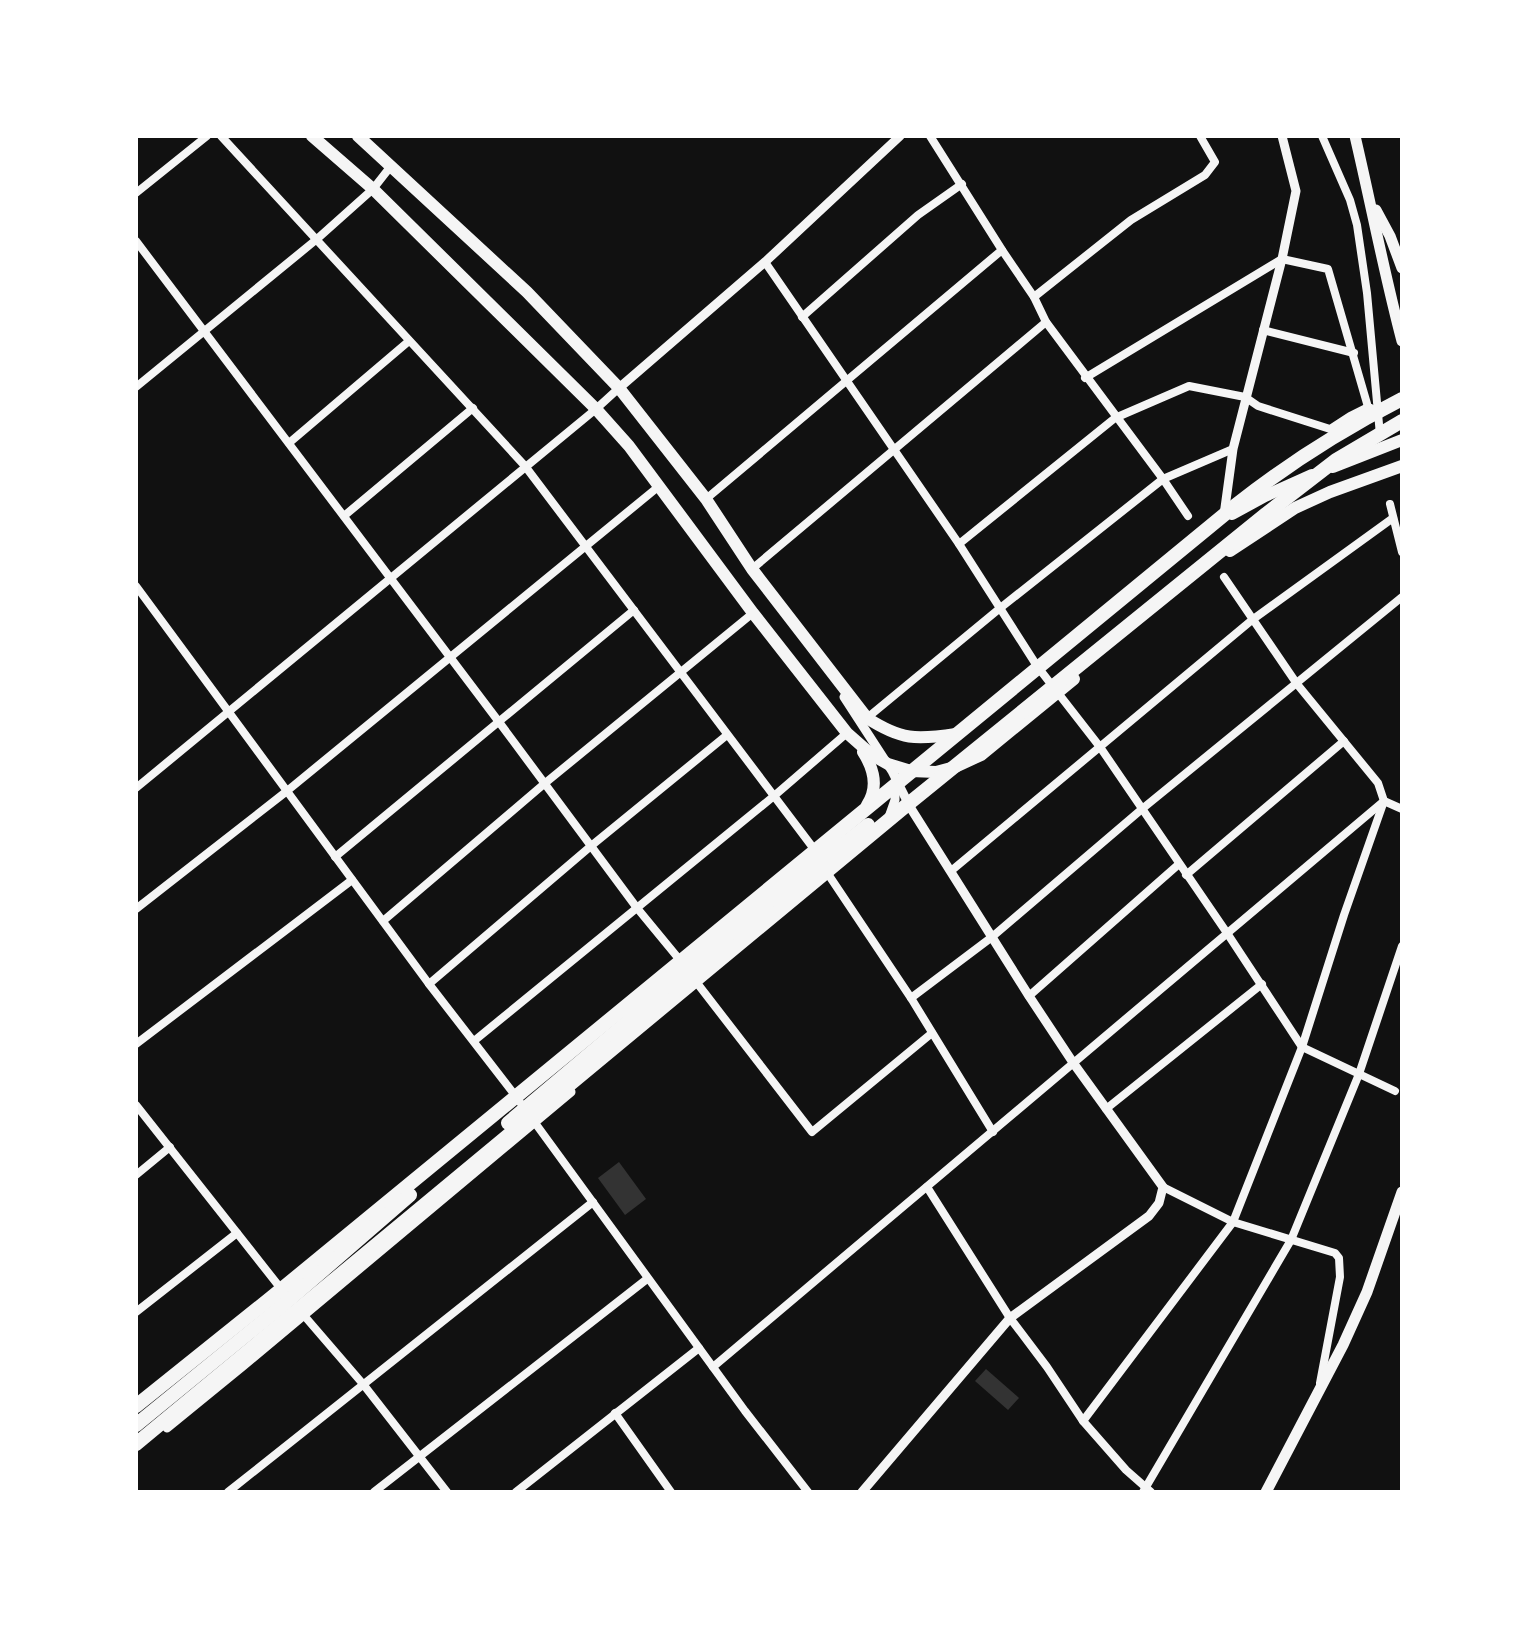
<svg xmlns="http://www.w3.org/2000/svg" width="1538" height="1628" font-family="Raleway,sans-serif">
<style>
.water{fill:#333}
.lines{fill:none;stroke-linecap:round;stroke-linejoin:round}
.minor{stroke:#f5f5f5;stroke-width:8}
.tertiary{stroke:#f5f5f5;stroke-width:9}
.secondary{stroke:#f5f5f5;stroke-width:11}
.trunk{stroke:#f5f5f5;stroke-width:12}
.motorway{stroke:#f5f5f5;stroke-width:14}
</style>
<rect width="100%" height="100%" fill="#111"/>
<g class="water">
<path d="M 619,1162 L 646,1199 L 625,1215 L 598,1178 Z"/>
<path d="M 986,1369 L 1019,1398 L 1008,1410 L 975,1381 Z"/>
</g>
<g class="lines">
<g class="minor">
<path d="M 221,136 L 525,466 L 814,849"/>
<path d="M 930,136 L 1002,250 L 1034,297 L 1046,322 L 1163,479 L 1188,516"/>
<path d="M 1322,136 L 1350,200 L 1357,225 L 1367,293 L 1380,435"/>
<path d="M 136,193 L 207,136"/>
<path d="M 136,241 L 499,722 L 637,908 L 679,959"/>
<path d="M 765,262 L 959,544 L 1037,666 L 1100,747 L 1227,933 L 1302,1047 L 1395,1091"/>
<path d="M 1034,297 L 1131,220 L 1205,175 L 1215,162 L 1200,136"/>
<path d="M 802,317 L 918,215 L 962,184"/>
<path d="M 1263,330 L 1354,353"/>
<path d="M 1085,378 L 1282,259 L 1328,269 L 1368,407 L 1371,408"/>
<path d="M 136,387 L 317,239 L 373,189 L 391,166"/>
<path d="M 289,443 L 409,341"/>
<path d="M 706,499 L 1002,250"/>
<path d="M 1390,504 L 1402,552"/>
<path d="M 344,516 L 473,408"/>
<path d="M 959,544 L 1115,418 L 1189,386 L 1245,397 L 1258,406 L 1330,429 L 1350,416 L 1368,407"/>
<path d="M 752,569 L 1046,322"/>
<path d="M 136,586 L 429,984 L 514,1094 L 745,1411 L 808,1492"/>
<path d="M 867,718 L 999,609 L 1163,479 L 1233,449"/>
<path d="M 136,788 L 596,409 L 619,388"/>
<path d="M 335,857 L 634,610"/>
<path d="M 951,871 L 1252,620 L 1393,518"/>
<path d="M 828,874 L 911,998 L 993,1132"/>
<path d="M 1186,875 L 1344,741"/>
<path d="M 136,909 L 287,791 L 658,487"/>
<path d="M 383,921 L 544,784 L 753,613"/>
<path d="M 697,983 L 812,1132 L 932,1033"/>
<path d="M 429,984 L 591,846 L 727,735"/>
<path d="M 1029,996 L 1179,864"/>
<path d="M 911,998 L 992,937 L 1142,809 L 1402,597"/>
<path d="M 474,1041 L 774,796 L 847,733"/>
<path d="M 136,1044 L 352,880"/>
<path d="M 136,1105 L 282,1290"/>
<path d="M 1106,1109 L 1262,984"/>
<path d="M 136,1175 L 170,1147"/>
<path d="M 927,1187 L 1010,1318 L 1047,1367 L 1083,1421 L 1126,1470 L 1151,1492"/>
<path d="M 1163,1187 L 1233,1222 L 1335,1253 L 1339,1258 L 1340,1277 L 1320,1383"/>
<path d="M 136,1312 L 237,1233"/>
<path d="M 301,1312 L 363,1384 L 447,1492"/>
<path d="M 713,1367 L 1384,801 L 1402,809"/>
<path d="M 615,1413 L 671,1492"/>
<path d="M 1083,1421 L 1233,1222 L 1302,1047 L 1344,915 L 1384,801 L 1378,783 L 1297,684 L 1224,577"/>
<path d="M 228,1492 L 593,1202"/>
<path d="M 374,1492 L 647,1279"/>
<path d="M 516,1492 L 699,1348"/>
<path d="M 1143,1492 L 1291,1240 L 1359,1074 L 1402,946"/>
</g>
<g class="tertiary">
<path d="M 619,388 L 765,262 L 900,136"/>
<path d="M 1224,515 L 1233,449 L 1282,259 L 1296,191 L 1282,136"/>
<path d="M 844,697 L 892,771 L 910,807 L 1029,996 L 1074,1064 L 1163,1187 L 1159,1203 L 1149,1216 L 1010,1318 L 862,1492"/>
<path d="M 889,817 L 895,800 L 895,785"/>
<path d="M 167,1428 L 243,1366 L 571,1092"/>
</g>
<g class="secondary">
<path d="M 1355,136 C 1371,204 1384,273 1402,341"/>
<path d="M 1376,210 L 1390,236 L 1402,268"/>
<path d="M 1266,1492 L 1343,1345 L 1367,1292 L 1402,1192"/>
</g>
<g class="trunk">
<path d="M 312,136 L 373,189 L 596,409 L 629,446 L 753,613 L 847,733 L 872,755 L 888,764 L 911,771 L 936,772 L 955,767 L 981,755 L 1074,679"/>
<path d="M 358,136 L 527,292 L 619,388 L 706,499 L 752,569 L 867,718 C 901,740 916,740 956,734"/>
<path d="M 1333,467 L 1402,440"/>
<path d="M 1232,514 L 1265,496 L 1312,475"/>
<path d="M 1230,551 L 1295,508 L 1330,492 L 1402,466"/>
<path d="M 863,752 C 874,769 879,787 867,805"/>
</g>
<g class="motorway">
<path d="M 508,1123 L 748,920 L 868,825"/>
<path d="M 136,1406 L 272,1297 L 1236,505 C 1288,464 1343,429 1402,399"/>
<path d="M 136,1425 L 283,1305 L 410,1195"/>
<path d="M 136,1444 L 902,809 L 1266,514 L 1336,460 L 1402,421"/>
</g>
</g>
<rect width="1538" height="1628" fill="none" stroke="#ffffff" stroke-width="276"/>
</svg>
